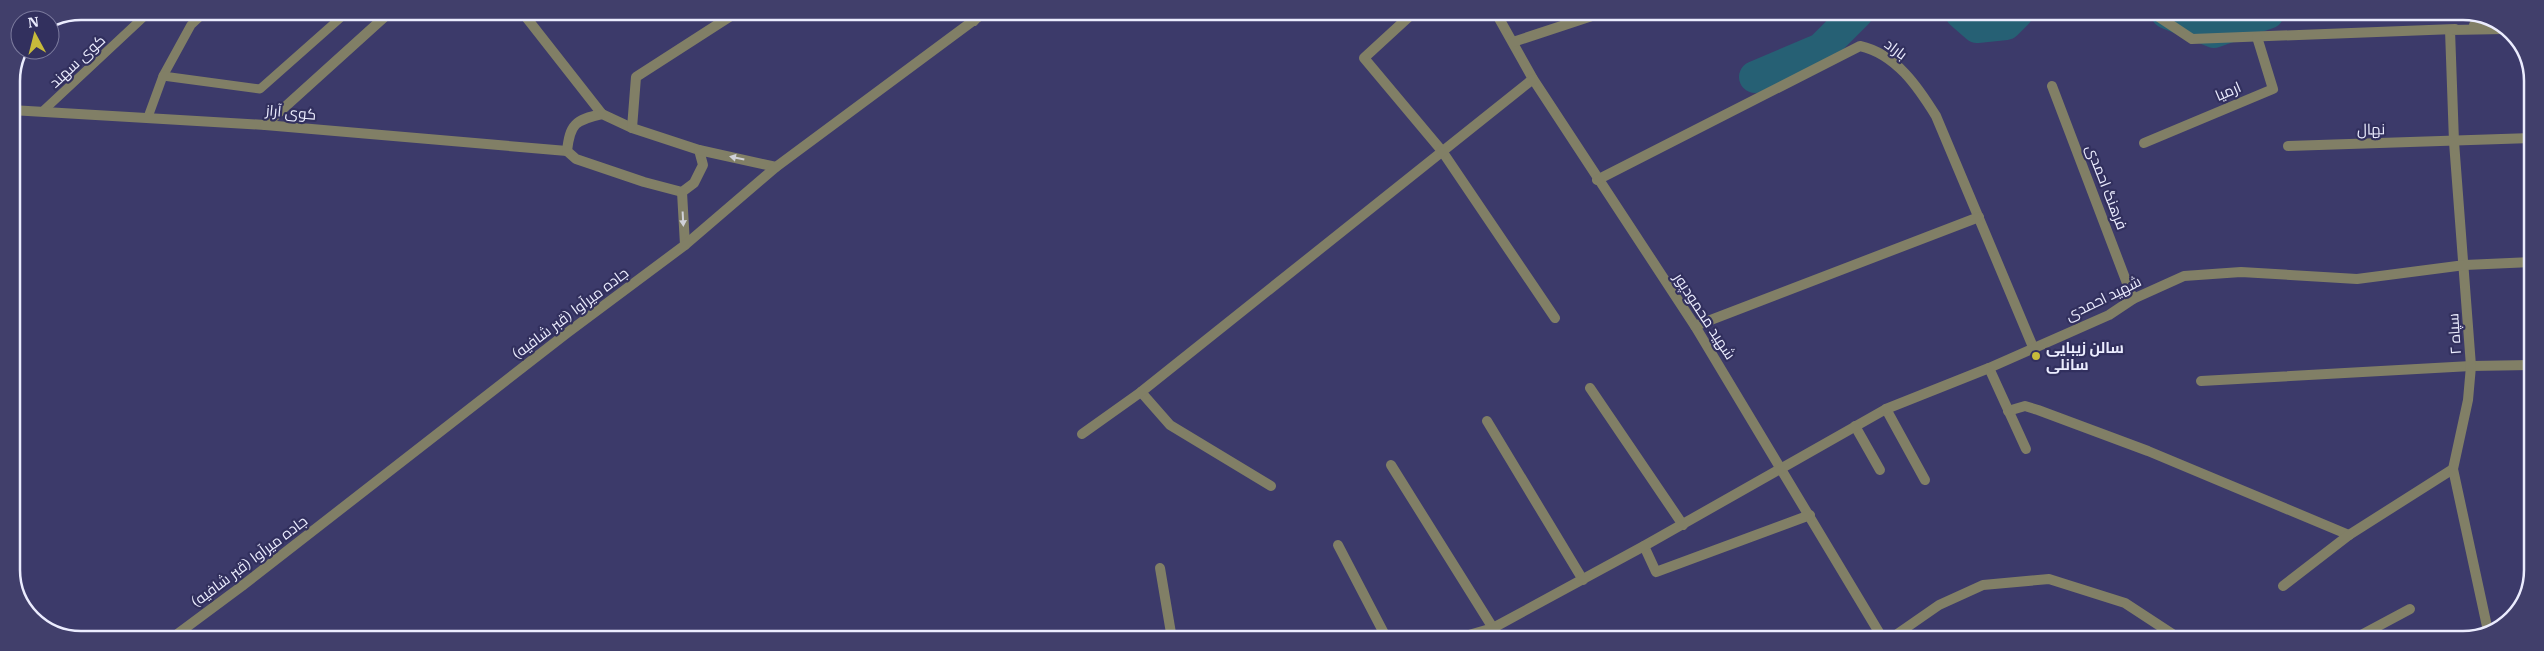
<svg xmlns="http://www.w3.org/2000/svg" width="2544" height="651" font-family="'IBM Plex Serif',Cairo,serif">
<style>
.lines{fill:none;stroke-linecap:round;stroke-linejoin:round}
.river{stroke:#266074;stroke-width:32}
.service{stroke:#817f66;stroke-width:9}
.minor{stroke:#817f66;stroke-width:10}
.tertiary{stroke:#817f66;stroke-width:10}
.oneway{fill:#d0d1d8}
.poi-dot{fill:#c7bb3b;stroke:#32305e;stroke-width:2}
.labels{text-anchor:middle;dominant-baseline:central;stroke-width:4.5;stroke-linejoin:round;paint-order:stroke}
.street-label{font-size:15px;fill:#ebecfe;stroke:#32305e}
.poi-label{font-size:15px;font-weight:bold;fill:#ebecfe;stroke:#32305e;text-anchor:start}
.rim{fill:none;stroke:#ebecfe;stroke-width:2.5}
</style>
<rect width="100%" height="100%" fill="#3c3a6a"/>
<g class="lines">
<g class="river">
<path d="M 1961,13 L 1977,27 L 2006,24 L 2017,13"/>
<path d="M 2167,13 L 2214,32 L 2268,13"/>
<path d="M 1755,77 L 1821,49 L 1857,13"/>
</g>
<g class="service">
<path d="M 163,76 L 191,25 L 206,11"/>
<path d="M 44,110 L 150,11"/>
<path d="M 148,117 L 163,76 L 260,89 L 347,12"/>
</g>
<g class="minor">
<path d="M 522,12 L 602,114"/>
<path d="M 968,12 L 974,21"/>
<path d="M 1413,13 L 1364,58 L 1442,151 L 1555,318"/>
<path d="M 1496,13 L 1533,79 L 1695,326 L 1883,639"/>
<path d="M 2153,13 L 2192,39 L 2455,29"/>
<path d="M 2474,25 L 2492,21"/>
<path d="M 1513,42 L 1601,13"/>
<path d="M 2052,86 L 2133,299"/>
<path d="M 11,110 L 265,125 L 567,151"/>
<path d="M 602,114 L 632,128 L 699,150 L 703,165 L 694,183 L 682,192 L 644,182 L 576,159 L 567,151 C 570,124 575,120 602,114 Z"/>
<path d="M 265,125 L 390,12"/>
<path d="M 632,128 L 636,77 L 737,12"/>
<path d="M 2144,143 L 2273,89 L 2257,37"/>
<path d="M 2288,146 L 2532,138"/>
<path d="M 699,150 L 776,167"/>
<path d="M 1597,180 L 1860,46 C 1896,54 1918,87 1936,116 L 2033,347"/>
<path d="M 682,192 L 685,245"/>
<path d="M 1695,326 L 1979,217"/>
<path d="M 1989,368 L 2026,449"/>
<path d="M 2201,381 L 2471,366 L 2531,365"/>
<path d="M 1590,388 L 1683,525"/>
<path d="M 1141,392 L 1170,425 L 1271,486"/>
<path d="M 1886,409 L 1925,480"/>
<path d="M 2008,411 L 2025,406 L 2038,410 L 2148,451 L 2349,535"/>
<path d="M 1487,421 L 1583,580"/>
<path d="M 1855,426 L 1880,470"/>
<path d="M 1082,434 L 1141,392 L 1533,79"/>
<path d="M 1391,465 L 1493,628"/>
<path d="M 1338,545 L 1387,639"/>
<path d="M 1644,546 L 1656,572 L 1810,515"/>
<path d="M 1160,568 L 1172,639"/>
<path d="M 2283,586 L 2349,535 L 2453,469"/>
<path d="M 2488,631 L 2453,469 L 2468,400 L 2471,366 L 2454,142 L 2450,30 L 2505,29"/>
<path d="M 1455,639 L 1493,628 L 1644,546 L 1886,409 L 1989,368 L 2109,315 L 2133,299 L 2184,276 L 2241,272 L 2357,279 L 2465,265 L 2532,262"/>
<path d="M 1890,639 L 1939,605 L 1983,585 L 2049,579 L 2125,603 L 2180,639"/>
<path d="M 2352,640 L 2410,609"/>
</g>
<path class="tertiary" d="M 172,638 L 242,586 L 567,333 L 685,245 L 776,167 L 985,12"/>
</g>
<defs><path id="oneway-solid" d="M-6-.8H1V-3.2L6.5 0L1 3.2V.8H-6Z" transform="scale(1.25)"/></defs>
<g class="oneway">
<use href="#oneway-solid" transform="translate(737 158) rotate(-168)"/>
<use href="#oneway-solid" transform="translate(683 219) rotate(87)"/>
</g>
<circle class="poi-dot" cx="2036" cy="356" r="5"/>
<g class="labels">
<g class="street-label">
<text transform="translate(1896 49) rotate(37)">باراد</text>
<text transform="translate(77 61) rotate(-43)">کوی سهند</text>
<text transform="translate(2228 91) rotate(-23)">ارمیا</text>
<text transform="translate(291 112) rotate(5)">کوی آراز</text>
<text transform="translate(2371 129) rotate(-1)">نهال</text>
<text transform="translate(2107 187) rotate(69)">فرهنگ احمدی</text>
<text transform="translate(2103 298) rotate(-26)">شهید احمدی</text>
<text transform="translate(570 313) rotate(-37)">جاده میرآوا (قبر شافیه)</text>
<text transform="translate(1705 316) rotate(57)">شهید محمودپور</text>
<text transform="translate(2454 334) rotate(-94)">سپاه ۲</text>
<text transform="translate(249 561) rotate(-37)">جاده میرآوا (قبر شافیه)</text>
</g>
<g class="poi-label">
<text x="2046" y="347">سالن زیبایی<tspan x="2046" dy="17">سانلی</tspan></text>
</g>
</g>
<path d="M0 0H2544V651H0ZM81 20H2463A61 61 0 0 1 2524 81V570A61 61 0 0 1 2463 631H81A61 61 0 0 1 20 570V81A61 61 0 0 1 81 20Z" fill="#413f6b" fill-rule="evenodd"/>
<path class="rim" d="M81 20H2463A61 61 0 0 1 2524 81V570A61 61 0 0 1 2463 631H81A61 61 0 0 1 20 570V81A61 61 0 0 1 81 20Z"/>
<g transform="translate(35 35) rotate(353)"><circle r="24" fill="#32305e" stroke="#7c7b9e"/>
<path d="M0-4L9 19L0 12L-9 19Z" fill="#c7bb3b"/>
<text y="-8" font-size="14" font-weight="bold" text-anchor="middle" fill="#ebecfe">N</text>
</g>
</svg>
